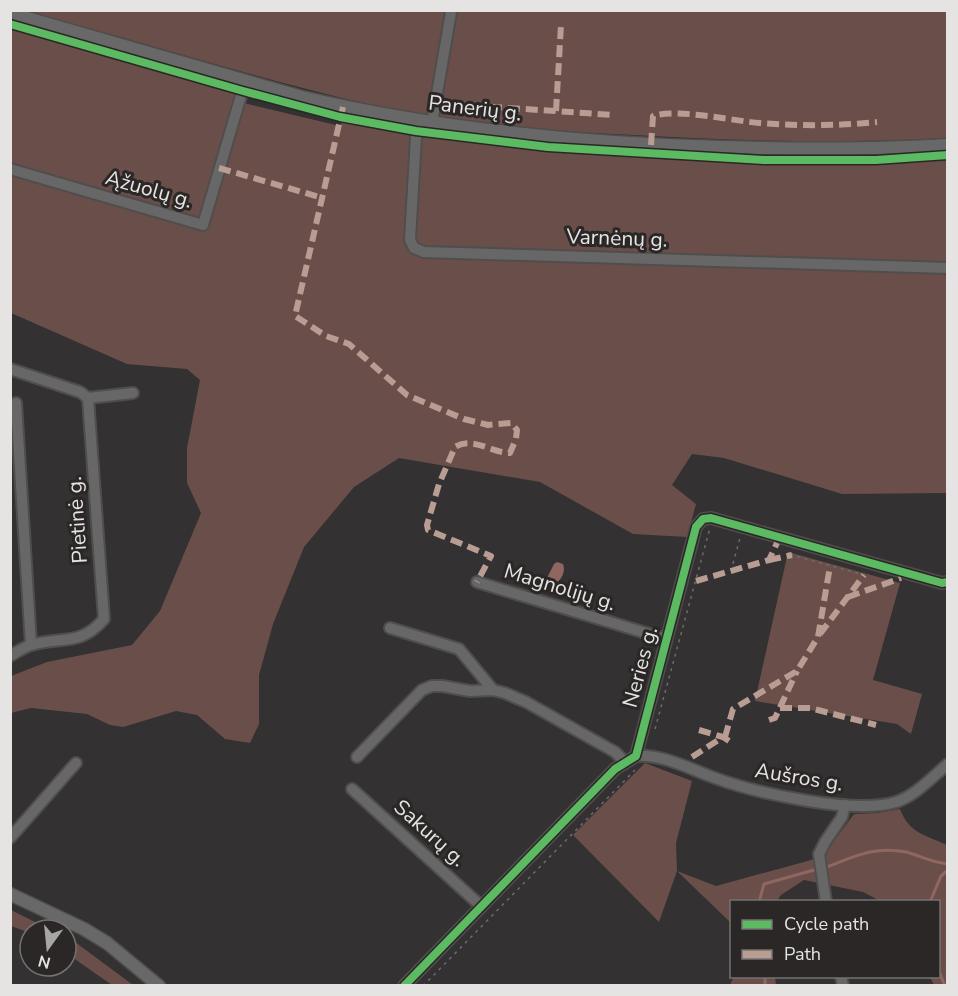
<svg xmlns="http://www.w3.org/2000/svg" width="958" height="996" font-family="'Nunito Sans',sans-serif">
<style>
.green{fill:#6a4e4a}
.water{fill:#906660}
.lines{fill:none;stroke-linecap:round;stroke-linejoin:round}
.stream{stroke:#906660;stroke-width:3}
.minor-casing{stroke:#504e4d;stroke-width:14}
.major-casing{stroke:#504e4d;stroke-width:15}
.path{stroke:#6c6c6c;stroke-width:1.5;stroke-dasharray:3 4.5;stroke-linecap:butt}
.minor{stroke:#686767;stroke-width:10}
.major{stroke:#696868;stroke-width:12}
.quiet{stroke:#b99d93;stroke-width:6;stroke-dasharray:12 6;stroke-linecap:butt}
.cycleway-casing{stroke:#2a2726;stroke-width:11}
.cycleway{stroke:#5cba63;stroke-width:8}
.labels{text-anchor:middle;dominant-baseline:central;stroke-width:6;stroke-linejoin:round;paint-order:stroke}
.street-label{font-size:21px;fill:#e6e4e3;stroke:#2a2726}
</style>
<rect width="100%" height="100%" fill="#333131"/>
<g class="green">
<path d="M 17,11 L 947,11 L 947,138 C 843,144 739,141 634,135 C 569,132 504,129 440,118 C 338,101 240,71 141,43 C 100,31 58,21 17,11 Z"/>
<path d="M 10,27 L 238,95 L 200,218 L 11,166 Z"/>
<path d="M 244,103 L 340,126 L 345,116 L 349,114 L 411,126 L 410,249 L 947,272 L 947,493 L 842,494 L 724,458 L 692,454 L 672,485 L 696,504 L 687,537 L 633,534 L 540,482 L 399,458 L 354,487 L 304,547 L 273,624 L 259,675 L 259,724 L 250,743 L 225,739 L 197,715 L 176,711 L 123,727 L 110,725 L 87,714 L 31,708 L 11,713 L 11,676 L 47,662 L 132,645 L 160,611 L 201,513 L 187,483 L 187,448 L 200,380 L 187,369 L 127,364 L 11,313 L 10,172 L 205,230 Z"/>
<path d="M 424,127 C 596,149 774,166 947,151 L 947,264 L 425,249 L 418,245 L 414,239 L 419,136 Z"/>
<path d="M 788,552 L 900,583 L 873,680 L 922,694 L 911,734 L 897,724 L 755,701 Z"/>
<path d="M 645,763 L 692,781 L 676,843 L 677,871 L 716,886 L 822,857 L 854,814 L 877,813 L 900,809 C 909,833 925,835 947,845 L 947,985 L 934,985 L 930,977 L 938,976 L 938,902 L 880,901 L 863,892 L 804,880 L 781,895 L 777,901 L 732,902 L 731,923 L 677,871 L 659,922 L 573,835 Z"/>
<path d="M 10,910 L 11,910 L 51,930 L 30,930 L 30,933 L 11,926 Z"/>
<path d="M 66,937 L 75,942 L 133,985 L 112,985 L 66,953 Z"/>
<path d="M 734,976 L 775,977 L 776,985 L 730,985 Z"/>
</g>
<path class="water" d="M 557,562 L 563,564 C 566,572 561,581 554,584 L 546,580 L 554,564 Z"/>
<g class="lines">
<g class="stream">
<path d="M 827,867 C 855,856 875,846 906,852 C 921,856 930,862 948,864"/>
<path d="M 759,902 L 764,884 L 814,870"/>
<path d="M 930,902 L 941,876 L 948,870"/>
<path d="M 938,969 L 945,986"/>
<path d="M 765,986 L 765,976"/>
</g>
<defs>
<g id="minor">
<path d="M 417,120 L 410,240 L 414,248 L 424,252 L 948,268"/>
<path d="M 432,123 L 451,12 L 450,10"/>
<path d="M 10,169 L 203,225 L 245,82"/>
<path d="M 10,369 L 80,392 L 88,398 L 104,619 C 80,647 61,636 31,645 C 24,647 17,652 10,656"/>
<path d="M 88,398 L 133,393"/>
<path d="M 16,403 L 31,645"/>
<path d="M 477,582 L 666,639"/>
<path d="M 390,628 L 459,649 L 493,690"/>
<path d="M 636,756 C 663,754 690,769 715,778 C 756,793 855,815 896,802 C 915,796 932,777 948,764"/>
<path d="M 357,757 L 422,690 L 432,686 L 442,686 L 470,691 L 493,690 L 505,693 L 526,702 L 615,752 L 625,762"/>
<path d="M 352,789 L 481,906"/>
<path d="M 10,838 L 76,763"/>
<path d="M 826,902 L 819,854 L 825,842 L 842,817 L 845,805"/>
<path d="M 841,976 L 843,986"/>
<path d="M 404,986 L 615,769 L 636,756 L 696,527 L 703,519 L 711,518 L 942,583 L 948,582"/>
</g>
<g id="major">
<path d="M 10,13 L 302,97 C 439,129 580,143 721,147 C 796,149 872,150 948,145"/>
<path d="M 10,894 L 84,929 L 107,943 L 159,986"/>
</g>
</defs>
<use href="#minor" class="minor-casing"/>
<use href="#major" class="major-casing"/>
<g class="path">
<path d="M 792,553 L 792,555 L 864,575 L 866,576 L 867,574"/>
<path d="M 731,571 L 740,538"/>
<path d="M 655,729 L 710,528"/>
<path d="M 423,986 L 635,770"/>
</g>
<use href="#minor" class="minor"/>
<use href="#major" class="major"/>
<g class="quiet">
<path d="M 436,103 L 613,115"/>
<path d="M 343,107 L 295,316 L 326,336 L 349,344 L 407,395 L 464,419 L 488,425 L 511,423 L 517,430 L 516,439 L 510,453 C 492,453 473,436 455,447 L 439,484 L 427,525 L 428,530 L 491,556 L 477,582"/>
<path d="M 556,111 L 561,25"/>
<path d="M 651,145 L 653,116 C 677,108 733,121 760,123 C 799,126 838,126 877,122"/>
<path d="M 219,168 L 323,198"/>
<path d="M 769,560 L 792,555"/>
<path d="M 696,581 L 769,560 L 777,543"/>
<path d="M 848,597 L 901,578"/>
<path d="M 820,634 L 864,575"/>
<path d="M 780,708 L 810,708 L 876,725"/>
<path d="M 769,720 L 775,718 L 797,671"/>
<path d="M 699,730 L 723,737"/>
<path d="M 725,737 L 733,709 L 797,671 L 818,637 L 830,566"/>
<path d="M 692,757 L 723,737 L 729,741"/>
</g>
<defs>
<g id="cycleway">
<path d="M 10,24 L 243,91 L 340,117 L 416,131 L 548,147 L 764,160 L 876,160 L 948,155"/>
<path d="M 404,986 L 615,769 L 636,756 L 696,527 L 703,519 L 711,518 L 942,583 L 948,582"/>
</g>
</defs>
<use href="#cycleway" class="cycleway-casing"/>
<use href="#cycleway" class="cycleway"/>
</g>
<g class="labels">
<g class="street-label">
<text transform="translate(475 108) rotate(7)">Panerių g.</text>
<text transform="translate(149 189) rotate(16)">Ąžuolų g.</text>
<text transform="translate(617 238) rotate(2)">Varnėnų g.</text>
<text transform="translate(77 520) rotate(-94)">Pietinė g.</text>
<text transform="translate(560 587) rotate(17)">Magnolijų g.</text>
<text transform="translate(640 667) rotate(-75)">Neries g.</text>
<text transform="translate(799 777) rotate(9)">Aušros g.</text>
<text transform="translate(430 833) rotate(42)">Sakurų g.</text>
</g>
</g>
<rect width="958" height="996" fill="none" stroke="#e6e4e3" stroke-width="24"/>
<rect x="730" y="900" width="210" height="78" fill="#2a2726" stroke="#757372" stroke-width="1.5"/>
<rect x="742" y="920" width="30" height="9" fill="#5cba63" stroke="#757372" stroke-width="1.5"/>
<text x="784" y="930" font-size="18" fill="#e6e4e3">Cycle path</text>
<rect x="742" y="950" width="30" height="9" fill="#b99d93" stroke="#757372" stroke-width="1.5"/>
<text x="784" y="960" font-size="18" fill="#e6e4e3">Path</text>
<g transform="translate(48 948) rotate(195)"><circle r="28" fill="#2a2726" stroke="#757372" stroke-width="1.5"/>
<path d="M0-4.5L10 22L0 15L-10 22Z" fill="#a7a5a5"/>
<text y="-9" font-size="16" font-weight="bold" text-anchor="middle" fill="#e6e4e3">N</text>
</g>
</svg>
